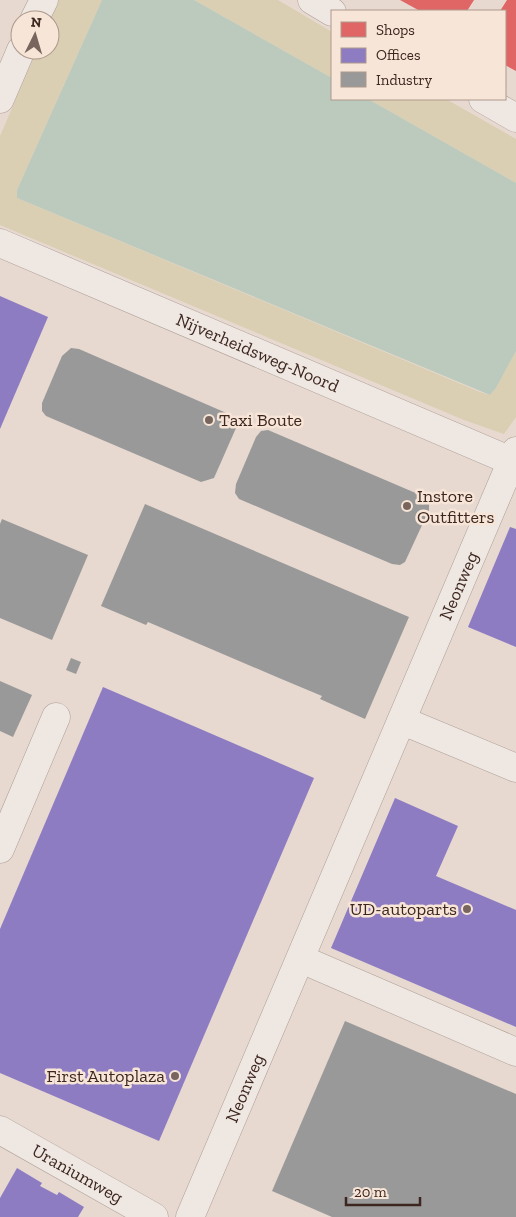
<svg xmlns="http://www.w3.org/2000/svg" width="516" height="1217" font-family="'Zilla Slab',serif">
<style>
.green{fill:#dacfb2}
.water{fill:#bbcabc}
.shops{fill:#e06666}
.offices{fill:#8e7cc3}
.industry{fill:#999}
.lines{fill:none;stroke-linecap:round;stroke-linejoin:round}
.minor-casing{stroke:#ad9f98;stroke-width:29}
.minor{stroke:#efe7e2;stroke-width:28}
.poi-dot{fill:#78655d;stroke:#f7e5d7;stroke-width:2}
.labels{text-anchor:middle;dominant-baseline:central;stroke-width:5;stroke-linejoin:round;paint-order:stroke}
.street-label{font-size:18px;fill:#3d261f;stroke:#f7e5d7}
.poi-label{font-size:18px;fill:#3d261f;stroke:#f7e5d7;text-anchor:start}
</style>
<rect width="100%" height="100%" fill="#e7d9d0"/>
<g class="green">
<path d="M 59,0 L 102,0 L 17,190 L 17,198 L 480,392 L 490,395 L 496,388 L 516,351 L 516,417 L 504,434 L 464,420 L 0,225 L 0,136 L 37,50 L 50,50 L 50,20 Z"/>
<path d="M 194,0 L 278,0 L 332,32 L 332,78 Z"/>
<path d="M 368,99 L 446,99 L 516,139 L 516,183 Z"/>
</g>
<path class="water" d="M 102,0 L 194,0 L 332,78 L 332,99 L 368,99 L 516,183 L 516,351 L 496,388 L 490,395 L 17,198 L 17,190 Z"/>
<g class="shops">
<path d="M 400,0 L 474,0 L 467,11 L 420,11 Z"/>
<path d="M 507,0 L 516,0 L 516,71 L 505,65 L 505,11 L 500,11 Z"/>
</g>
<g class="offices">
<path d="M 0,296 L 48,317 L 0,429 Z"/>
<path d="M 510,527 L 516,529 L 516,647 L 468,627 Z"/>
<path d="M 103,687 L 314,778 L 159,1141 L 0,1073 L 0,929 Z"/>
<path d="M 395,798 L 458,826 L 436,876 L 516,910 L 516,1027 L 331,948 Z"/>
<path d="M 17,1168 L 42,1183 L 40,1186 L 57,1195 L 59,1192 L 84,1207 L 78,1217 L 0,1217 L 0,1198 Z"/>
</g>
<g class="industry">
<path d="M 71,348 L 79,349 L 231,415 L 236,421 L 236,428 L 214,478 L 201,482 L 46,416 L 42,411 L 42,403 L 62,356 Z"/>
<path d="M 268,430 L 425,497 L 429,504 L 429,510 L 405,562 L 400,565 L 392,564 L 239,499 L 235,493 L 236,484 L 256,437 L 261,431 Z"/>
<path d="M 145,504 L 409,617 L 365,719 L 320,699 L 322,696 L 279,678 L 148,622 L 146,625 L 101,606 Z"/>
<path d="M 2,519 L 88,555 L 52,640 L 0,618 L 0,524 Z"/>
<path d="M 71,658 L 81,662 L 76,674 L 66,670 Z"/>
<path d="M 0,681 L 32,695 L 13,737 L 0,731 Z"/>
<path d="M 345,1021 L 516,1094 L 516,1217 L 332,1217 L 272,1191 Z"/>
</g>
<g class="lines">
<defs>
<g id="minor">
<path d="M 312,0 L 332,12"/>
<path d="M 34,20 L 44,0"/>
<path d="M 0,99 L 21,50"/>
<path d="M 483,99 L 516,118"/>
<path id="s1" d="M 0,243 L 516,463"/>
<path d="M 403,721 L 516,768"/>
<path d="M 0,849 L 56,717"/>
<path d="M 301,959 L 516,1052"/>
<path id="s2" d="M 0,1130 L 154,1217"/>
<path id="s3" d="M 190,1217 L 516,451"/>
</g>
</defs>
<use href="#minor" class="minor-casing"/>
<use href="#minor" class="minor"/>
</g>
<g class="poi-dot">
<circle cx="209" cy="420" r="5"/>
<circle cx="407" cy="506" r="5"/>
<circle cx="467" cy="909" r="5"/>
<circle cx="175" cy="1076" r="5"/>
</g>
<g class="labels">
<g class="street-label">
<text stroke="none"><textPath href="#s1" startOffset="280">Nijverheidsweg-Noord</textPath></text>
<text stroke="none"><textPath href="#s3" startOffset="686">Neonweg</textPath></text>
<text stroke="none"><textPath href="#s3" startOffset="140">Neonweg</textPath></text>
<text stroke="none"><textPath href="#s2" startOffset="89">Uraniumweg</textPath></text>
</g>
<g class="poi-label">
<text x="219" y="420">Taxi Boute</text>
<text x="417" y="496">Instore<tspan x="417" dy="21">Outfitters</tspan></text>
<text x="457" y="909" text-anchor="end">UD-autoparts</text>
<text x="165" y="1076" text-anchor="end">First Autoplaza</text>
</g>
</g>
<rect x="331" y="10" width="175" height="90" fill="#f7e5d7" stroke="#ad998d"/>
<rect x="341" y="22" width="25" height="15" fill="#e06666" stroke="#ad998d"/>
<text x="376" y="35" font-size="15" fill="#3d261f">Shops</text>
<rect x="341" y="48" width="25" height="15" fill="#8e7cc3" stroke="#ad998d"/>
<text x="376" y="60" font-size="15" fill="#3d261f">Offices</text>
<rect x="341" y="72" width="25" height="15" fill="#999999" stroke="#ad998d"/>
<text x="376" y="85" font-size="15" fill="#3d261f">Industry</text>
<g transform="translate(35 35) rotate(5)"><circle r="24" fill="#f7e5d7" stroke="#ad998d"/>
<path d="M0-4L9 19L0 12L-9 19Z" fill="#78655d"/>
<text y="-8" font-size="14" font-weight="bold" text-anchor="middle" fill="#3d261f">N</text>
</g>
<path d="M346 1197v8h74v-8" fill="none" stroke="#3d261f" stroke-width="2.5"/>
<text x="354" y="1197" font-size="15" fill="#3d261f" stroke="#f7e5d7" stroke-width="4" paint-order="stroke">20 m</text>
</svg>
